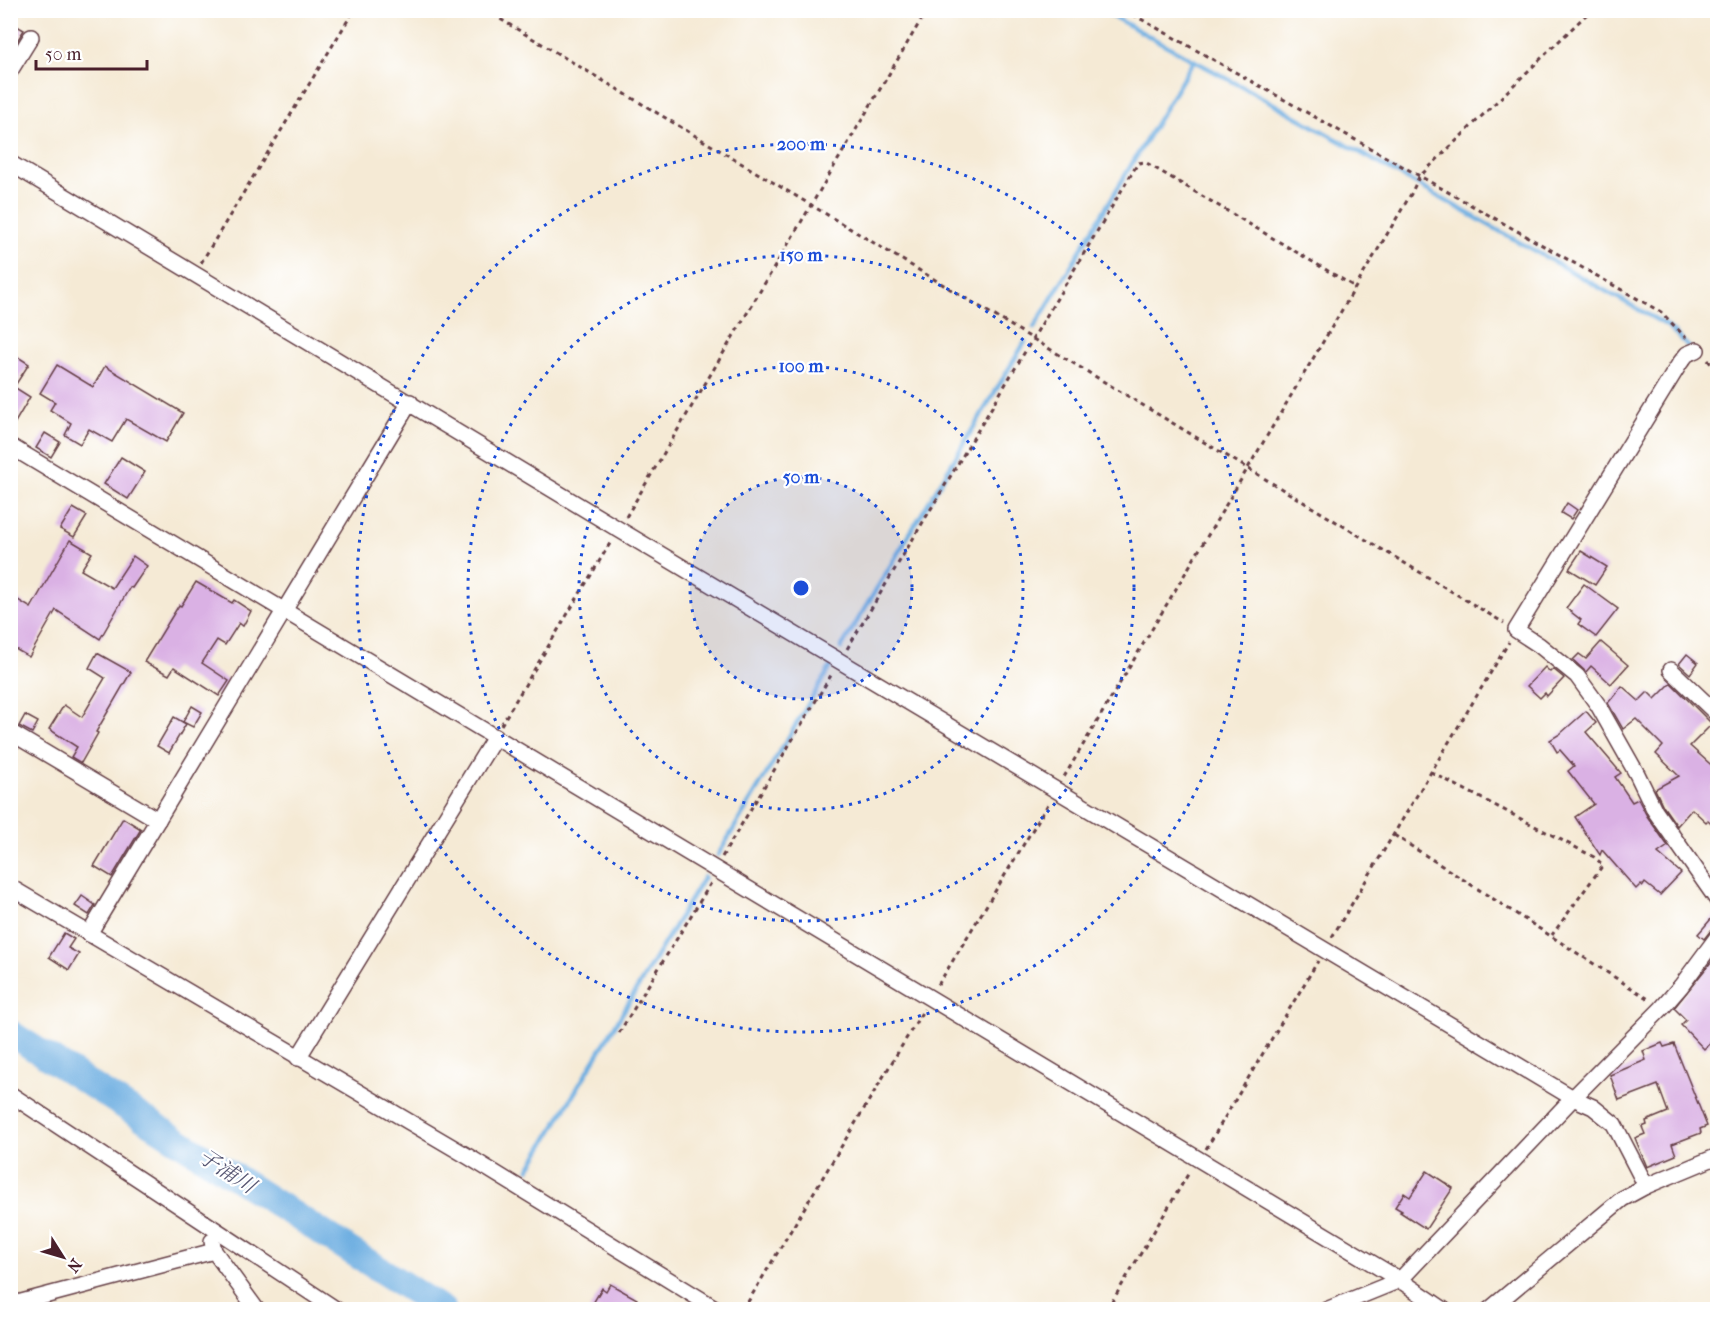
<svg xmlns="http://www.w3.org/2000/svg" width="1728" height="1320" font-family="'IM FELL French Canon','Noto Serif JP',serif">
<style>
.lines{fill:none;stroke-linecap:round;stroke-linejoin:round}
.stream{stroke:#6daee1;stroke-width:4.5}
.river{stroke:#6daee1;stroke-width:27}
.building{fill:#dab1e4}
.minor-casing{stroke:#643d44;stroke-width:18}
.path{stroke:#643d44;stroke-width:3;stroke-dasharray:4.5 4.5;stroke-linecap:butt}
.minor{stroke:#fff;stroke-width:15}
.ring{fill:none;stroke:#1d4ed8;stroke-width:3;stroke-dasharray:3 6}
.labels{text-anchor:middle;dominant-baseline:central;stroke-width:4.5;stroke-linejoin:round;paint-order:stroke}
.water-label{font-size:21px;font-style:italic;fill:#585874;stroke:#fff}
.centre{fill:#1d4ed8;stroke:#fff;stroke-width:3}
.ring-label{font-size:18px;text-anchor:middle;font-weight:bold;fill:#1d4ed8;stroke:#fff;stroke-width:4.5;stroke-linejoin:round;paint-order:stroke}
</style>
<rect width="100%" height="100%" fill="#fff"/>
<filter id="ink" filterUnits="userSpaceOnUse"><feTurbulence type="fractalNoise" baseFrequency=".0167" numOctaves="2"/><feDisplacementMap in="SourceGraphic" scale="12" xChannelSelector="R" yChannelSelector="G"/><feConvolveMatrix kernelMatrix="1 2 1 2 8 2 1 2 1" color-interpolation-filters="sRGB"/></filter>
<filter id="wash" filterUnits="userSpaceOnUse"><feTurbulence type="fractalNoise" baseFrequency=".008" numOctaves="4" result="noise"/><feDisplacementMap in="SourceGraphic" scale="24" xChannelSelector="R" yChannelSelector="G"/><feGaussianBlur stdDeviation="1.35" result="paint"/><feColorMatrix in="noise" values="0 0 0 0 0 0 0 0 0 0 0 0 0 0 0 0 0 1.4 0 .05"/><feComposite in="paint" operator="in"/></filter>
<g filter="url(#wash)">
<rect width="100%" height="100%" fill="#f5ead5"/>
<g class="lines">
<g class="stream">
<path d="M 1101,10 L 1274,104 L 1666,325 L 1690,348"/>
<path d="M 1034,328 L 1194,60"/>
<path d="M 1716,359 L 1718,361"/>
<path d="M 841,648 L 1025,342"/>
<path d="M 718,855 L 831,666"/>
<path d="M 529,1169 L 704,877"/>
</g>
<path class="river" d="M 10,1033 L 443,1310"/>
</g>
<g id="blocks">
<g class="building">
<path d="M 10,22 L 24,30 L 10,52 Z"/>
<path d="M 10,352 L 29,364 L 14,387 L 30,397 L 10,431 Z"/>
<path d="M 57,365 L 93,387 L 105,366 L 183,413 L 166,442 L 126,419 L 112,442 L 89,429 L 80,444 L 65,435 L 71,423 L 50,410 L 55,402 L 40,393 Z"/>
<path d="M 45,433 L 60,442 L 51,457 L 36,448 Z"/>
<path d="M 121,457 L 145,472 L 128,499 L 104,484 Z"/>
<path d="M 1567,503 L 1577,510 L 1571,519 L 1561,513 Z"/>
<path d="M 73,508 L 87,516 L 74,537 L 60,529 Z"/>
<path d="M 70,540 L 92,553 L 81,570 L 112,588 L 133,556 L 147,566 L 132,588 L 130,587 L 100,639 L 56,610 L 29,657 L 10,646 L 10,595 L 31,608 Z"/>
<path d="M 1581,551 L 1607,567 L 1595,585 L 1569,569 Z"/>
<path d="M 196,582 L 232,603 L 234,600 L 251,611 L 243,626 L 239,623 L 225,645 L 217,640 L 202,663 L 229,681 L 219,696 L 174,667 L 169,675 L 144,662 L 179,605 L 181,606 Z"/>
<path d="M 1584,584 L 1618,609 L 1596,637 L 1578,624 L 1581,620 L 1566,608 Z"/>
<path d="M 1601,642 L 1628,665 L 1611,684 L 1591,666 L 1586,672 L 1573,660 L 1579,654 L 1586,659 Z"/>
<path d="M 97,653 L 131,672 L 96,732 L 98,733 L 81,763 L 71,757 L 77,747 L 49,729 L 64,705 L 82,717 L 105,678 L 89,668 Z"/>
<path d="M 1687,654 L 1698,663 L 1690,674 L 1679,664 Z"/>
<path d="M 1545,667 L 1550,672 L 1553,669 L 1564,678 L 1547,696 L 1545,693 L 1540,698 L 1527,686 Z"/>
<path d="M 1671,683 L 1712,724 L 1690,746 L 1718,771 L 1718,782 L 1711,789 L 1718,795 L 1718,829 L 1708,820 L 1706,822 L 1692,809 L 1677,826 L 1663,806 L 1655,789 L 1679,776 L 1656,754 L 1663,746 L 1636,719 L 1623,729 L 1608,703 L 1622,686 L 1639,701 L 1648,692 L 1655,699 Z"/>
<path d="M 192,706 L 202,712 L 193,727 L 183,722 Z"/>
<path d="M 1586,711 L 1596,723 L 1586,732 L 1621,773 L 1615,777 L 1632,802 L 1638,799 L 1647,816 L 1668,846 L 1658,853 L 1681,873 L 1660,895 L 1645,883 L 1643,886 L 1641,884 L 1636,889 L 1602,850 L 1600,855 L 1575,817 L 1594,804 L 1568,771 L 1574,766 L 1560,750 L 1557,752 L 1550,740 L 1560,734 Z"/>
<path d="M 25,715 L 38,722 L 32,733 L 19,726 Z"/>
<path d="M 174,717 L 186,724 L 169,753 L 157,746 Z"/>
<path d="M 123,818 L 141,829 L 112,877 L 94,866 Z"/>
<path d="M 82,896 L 95,905 L 89,915 L 75,906 Z"/>
<path d="M 1718,911 L 1718,926 L 1711,930 L 1704,939 L 1698,934 Z"/>
<path d="M 64,933 L 74,939 L 68,948 L 79,954 L 69,970 L 49,957 Z"/>
<path d="M 1716,956 L 1718,957 L 1718,1051 L 1710,1043 L 1704,1049 L 1681,1025 L 1686,1020 L 1674,1008 Z"/>
<path d="M 1662,1043 L 1664,1047 L 1674,1044 L 1707,1126 L 1700,1129 L 1701,1133 L 1672,1144 L 1676,1155 L 1647,1167 L 1635,1138 L 1645,1134 L 1642,1127 L 1647,1125 L 1646,1121 L 1668,1112 L 1658,1085 L 1619,1100 L 1610,1075 L 1646,1060 L 1643,1051 Z"/>
<path d="M 1427,1171 L 1453,1188 L 1426,1229 L 1400,1212 L 1402,1211 L 1395,1207 L 1404,1193 L 1410,1197 Z"/>
<path d="M 610,1284 L 637,1299 L 631,1310 L 589,1310 L 602,1288 L 606,1291 Z"/>
</g>
</g>
</g>
<g filter="url(#ink)">
<use href="#blocks" fill-opacity="0" stroke="#643d44" stroke-width="1.5"/>
<g class="lines">
<defs>
<g id="minor">
<path d="M 10,71 L 31,37"/>
<path d="M 10,163 L 618,529 L 1573,1098 L 1593,1107 L 1614,1124 L 1646,1186"/>
<path d="M 1697,350 L 1687,354 L 1680,363 L 1516,630 L 1539,645 L 1577,676 L 1598,705 L 1637,774 L 1655,811 L 1718,901"/>
<path d="M 10,446 L 1400,1280 L 1444,1310"/>
<path d="M 1671,670 L 1718,715"/>
<path d="M 10,732 L 158,820"/>
<path d="M 10,887 L 469,1157 L 718,1310"/>
<path d="M 89,934 L 410,402"/>
<path d="M 298,1058 L 495,737"/>
<path d="M 10,1094 L 337,1310"/>
<path d="M 212,1241 L 214,1251 L 257,1310"/>
<path d="M 10,1305 L 214,1251"/>
<path d="M 1326,1310 L 1400,1280 L 1573,1098 L 1662,1008 L 1681,986 L 1718,936"/>
<path d="M 1489,1310 L 1622,1199 L 1646,1186 L 1718,1156"/>
</g>
</defs>
<use href="#minor" class="minor-casing"/>
<g class="path">
<path d="M 485,10 L 811,205 L 1504,623"/>
<path d="M 1125,10 L 1661,312 L 1686,338"/>
<path d="M 201,263 L 354,10"/>
<path d="M 1708,360 L 1718,373"/>
<path d="M 626,517 L 927,10"/>
<path d="M 847,649 L 1138,163 L 1145,162 L 1355,287"/>
<path d="M 501,725 L 612,540"/>
<path d="M 1431,772 L 1594,857 L 1603,865 L 1552,935"/>
<path d="M 1064,777 L 1411,194 L 1419,177 L 1591,10"/>
<path d="M 1394,835 L 1650,1000"/>
<path d="M 722,857 L 833,672"/>
<path d="M 1332,937 L 1509,642"/>
<path d="M 938,985 L 1050,801"/>
<path d="M 619,1033 L 711,883"/>
<path d="M 1206,1149 L 1318,961"/>
<path d="M 743,1310 L 924,1009"/>
<path d="M 1107,1310 L 1190,1171"/>
</g>
<use href="#minor" class="minor"/>
</g>
</g>
<circle cx="801" cy="588" r="111" fill="#1d4ed8" fill-opacity=".12"/>
<g class="ring">
<circle cx="801" cy="588" r="111"/>
<circle cx="801" cy="588" r="222"/>
<circle cx="801" cy="588" r="333"/>
<circle cx="801" cy="588" r="444"/>
</g>
<g class="labels">
<g class="water-label">
<text transform="translate(227 1171) rotate(33)">子浦川</text>
</g>
</g>
<circle cx="801" cy="588" r="9" class="centre"/>
<g class="ring-label">
<text x="801" y="150">200 m</text>
<text x="801" y="261">150 m</text>
<text x="801" y="372">100 m</text>
<text x="801" y="483">50 m</text>
</g>
<rect width="1728" height="1320" fill="none" stroke="#fff" stroke-width="36"/>
<g transform="translate(63 1257) rotate(127)" stroke="#ffffff" stroke-width="4.5" paint-order="stroke">
<path d="M0-4.5L10 22L0 15L-10 22Z" fill="#4a1f2b"/>
<text y="-9" font-size="16" font-weight="bold" text-anchor="middle" fill="#4a1f2b">N</text>
</g>
<path d="M36 60v9h111v-9" fill="none" stroke="#4a1f2b" stroke-width="3"/>
<text x="45" y="60" font-size="18" fill="#4a1f2b" stroke="#ffffff" stroke-width="4.5" paint-order="stroke">50 m</text>
</svg>
